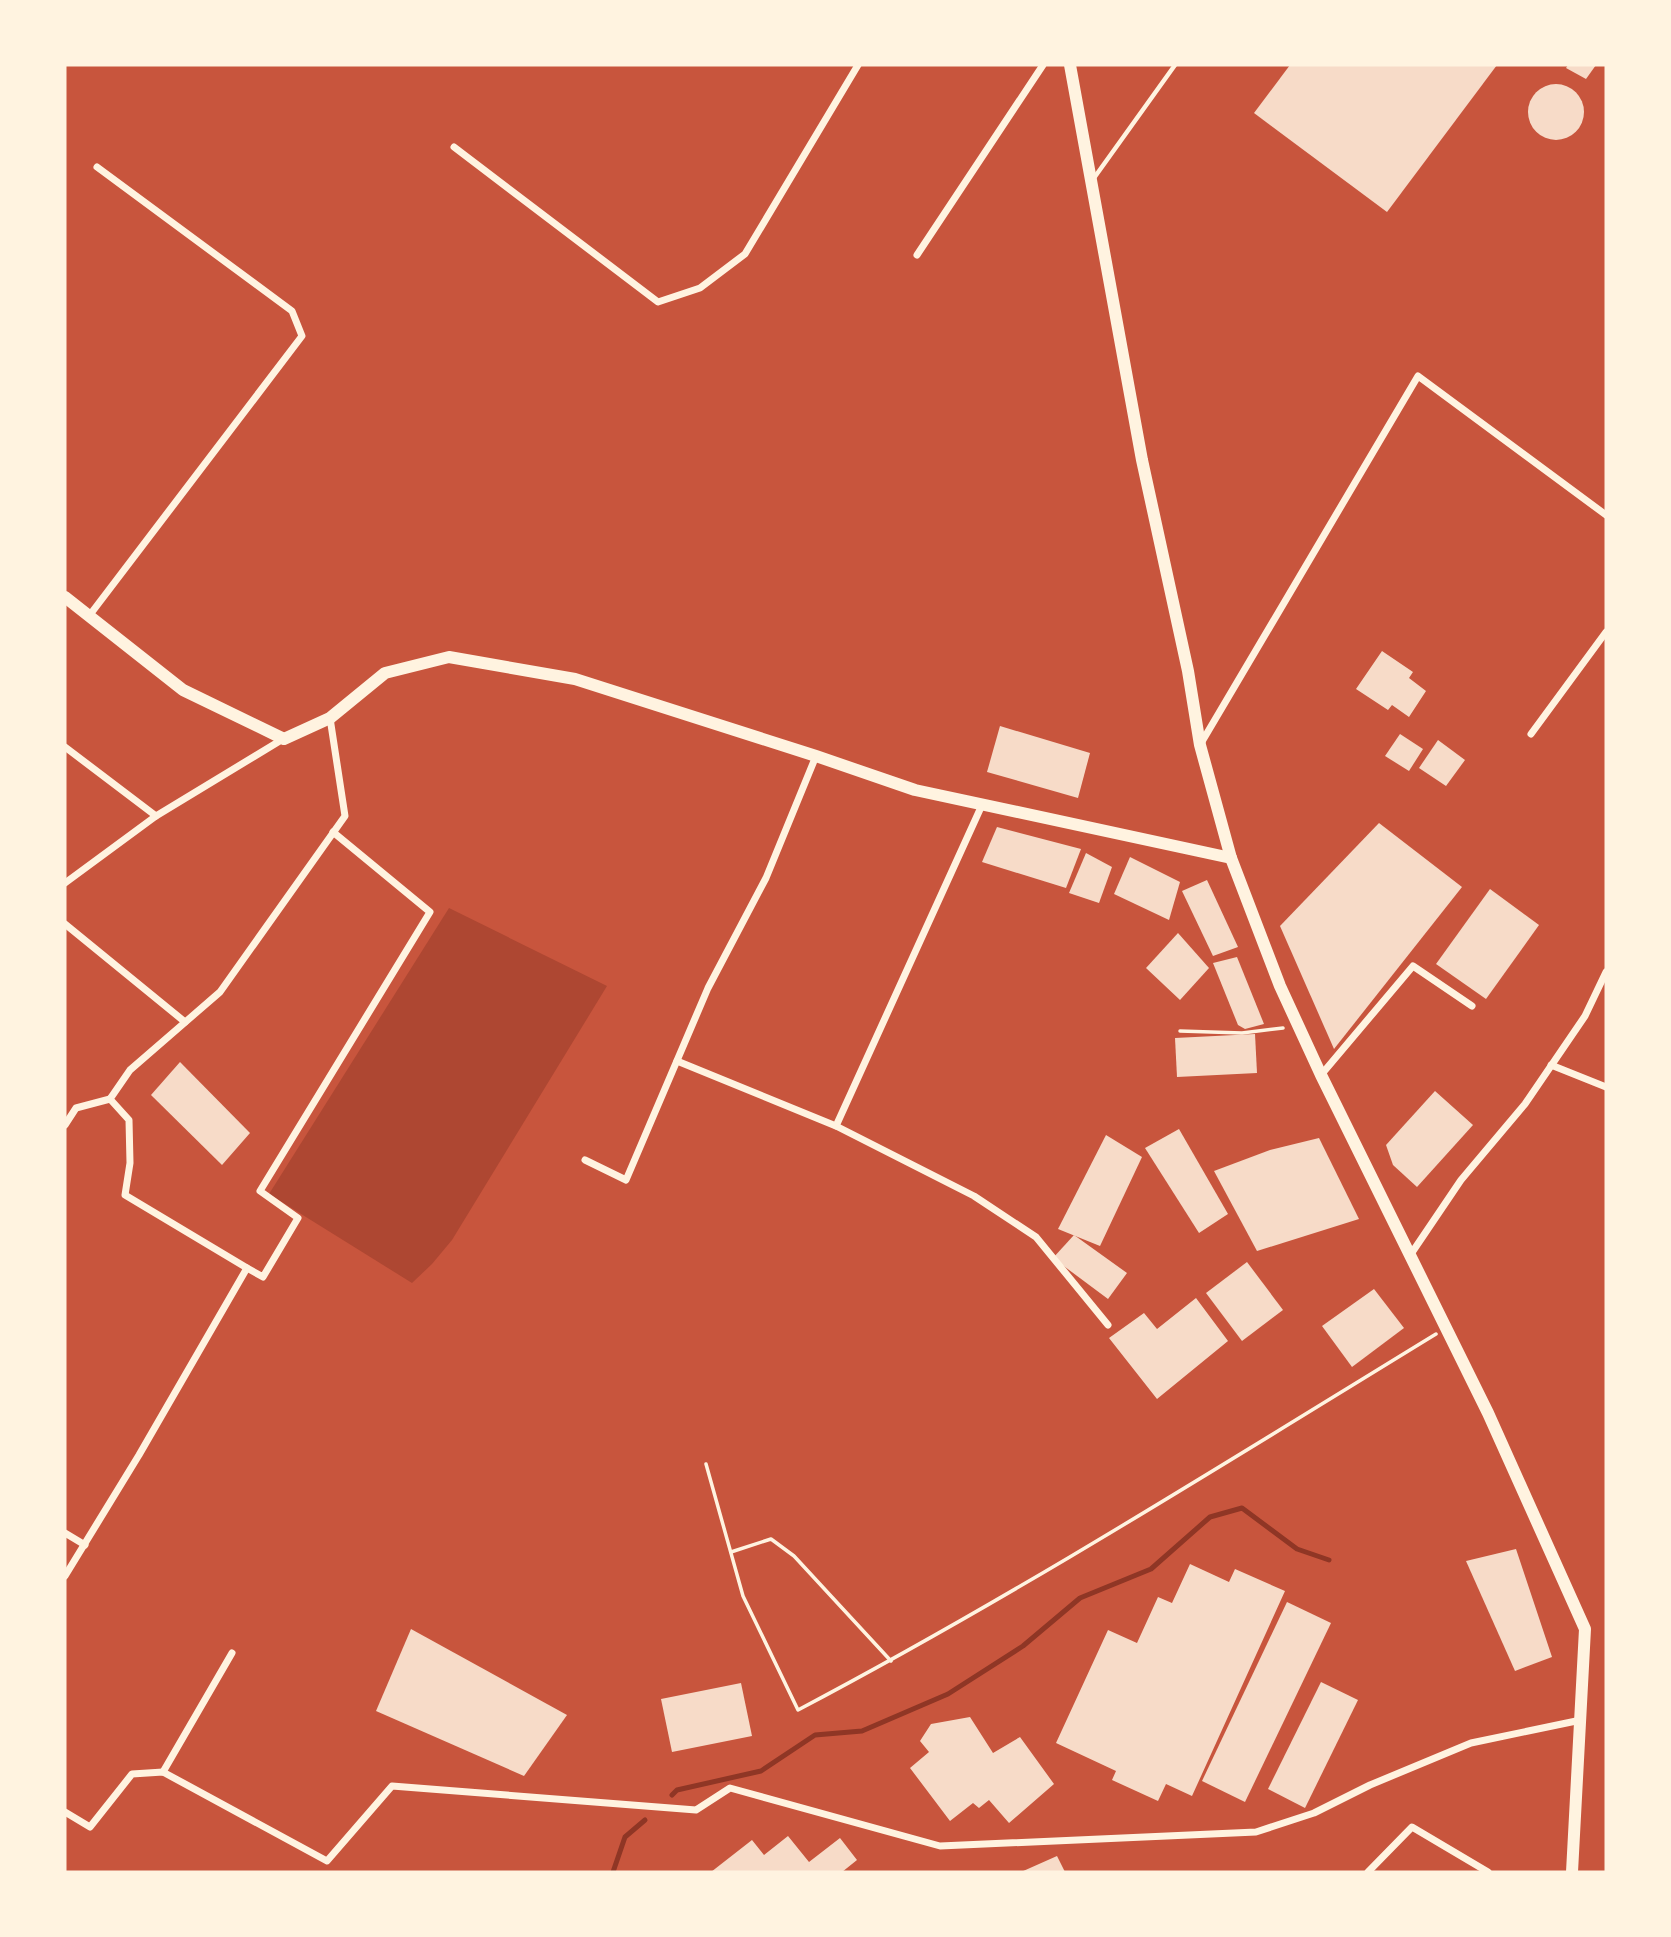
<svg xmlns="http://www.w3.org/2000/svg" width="1671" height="1937" font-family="'Asap Condensed',sans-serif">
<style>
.green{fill:#ae4732}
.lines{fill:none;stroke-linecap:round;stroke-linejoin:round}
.stream{stroke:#8f3625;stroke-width:5}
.building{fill:#f7dbc8}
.path{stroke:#fff3e0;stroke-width:3.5}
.service{stroke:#fff3e0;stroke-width:4.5}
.minor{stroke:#fff3e0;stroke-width:7}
.secondary{stroke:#fff3e0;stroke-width:12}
.primary{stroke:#fff3e0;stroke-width:12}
</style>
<rect width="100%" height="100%" fill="#c8553d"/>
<path class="green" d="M 449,908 L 607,986 L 452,1240 L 432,1264 L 412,1283 L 269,1194 Z"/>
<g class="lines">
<g class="stream">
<path d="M 672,1795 L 677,1790 L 761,1771 L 815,1735 L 862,1731 L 948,1694 L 1023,1646 L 1080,1598 L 1151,1569 L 1210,1517 L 1242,1508 L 1297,1549 L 1329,1560"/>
<path d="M 613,1872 L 625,1837 L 645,1820"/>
</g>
</g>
<g class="building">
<path d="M 1290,65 L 1497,65 L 1387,212 L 1254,113 Z"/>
<path d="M 1568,65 L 1596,65 L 1586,79 L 1566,68 Z"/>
<circle cx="1556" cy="112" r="28"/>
<path d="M 1382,651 L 1413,672 L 1409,678 L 1426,691 L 1409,717 L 1392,705 L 1388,710 L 1356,689 Z"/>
<path d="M 1000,726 L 1090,753 L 1078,798 L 987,772 Z"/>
<path d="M 1400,734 L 1423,749 L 1409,771 L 1385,756 Z"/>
<path d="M 1438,740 L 1465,760 L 1446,786 L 1419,768 Z"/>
<path d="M 1379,823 L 1462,887 L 1334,1049 L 1280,926 Z"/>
<path d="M 997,827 L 1081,849 L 1066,888 L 982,862 Z"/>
<path d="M 1086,853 L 1112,867 L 1099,903 L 1069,893 Z"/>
<path d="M 1130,857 L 1180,882 L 1169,920 L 1114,894 Z"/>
<path d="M 1207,880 L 1238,947 L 1213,956 L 1182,891 Z"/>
<path d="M 1490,889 L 1539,925 L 1486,999 L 1436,964 Z"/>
<path d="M 1178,933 L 1209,968 L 1180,1000 L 1146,968 Z"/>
<path d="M 1237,957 L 1264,1024 L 1245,1029 L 1238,1025 L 1213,963 Z"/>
<path d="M 1255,1034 L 1257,1073 L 1177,1077 L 1175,1038 Z"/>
<path d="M 180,1062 L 250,1133 L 222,1165 L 151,1095 Z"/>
<path d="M 1435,1091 L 1473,1125 L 1417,1187 L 1393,1165 L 1386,1145 Z"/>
<path d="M 1179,1129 L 1228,1214 L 1199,1233 L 1145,1148 Z"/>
<path d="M 1106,1135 L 1142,1157 L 1100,1246 L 1058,1229 Z"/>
<path d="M 1319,1138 L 1359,1219 L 1257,1251 L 1214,1171 L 1270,1150 Z"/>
<path d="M 1074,1235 L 1127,1273 L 1108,1299 L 1053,1258 Z"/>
<path d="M 1247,1262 L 1283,1310 L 1242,1341 L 1206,1293 Z"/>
<path d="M 1374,1289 L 1404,1328 L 1352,1367 L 1322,1326 Z"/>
<path d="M 1196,1298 L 1228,1341 L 1157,1399 L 1109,1338 L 1144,1313 L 1157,1329 Z"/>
<path d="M 1516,1549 L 1552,1657 L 1515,1671 L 1466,1561 Z"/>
<path d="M 1190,1564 L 1229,1582 L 1235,1569 L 1285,1591 L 1192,1796 L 1166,1784 L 1158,1801 L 1112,1780 L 1116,1771 L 1056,1743 L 1108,1630 L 1137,1643 L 1158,1597 L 1172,1603 Z"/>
<path d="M 1287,1602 L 1331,1623 L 1245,1802 L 1202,1781 Z"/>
<path d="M 411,1629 L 567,1715 L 524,1776 L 376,1711 Z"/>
<path d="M 1321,1682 L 1358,1700 L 1305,1808 L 1268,1789 Z"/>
<path d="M 741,1683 L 752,1736 L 672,1752 L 661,1699 Z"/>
<path d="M 970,1717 L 993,1753 L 1020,1737 L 1054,1784 L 1009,1823 L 989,1800 L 979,1808 L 973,1803 L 950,1821 L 910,1768 L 929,1752 L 920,1741 L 931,1724 Z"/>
<path d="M 788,1836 L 809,1862 L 840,1838 L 857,1860 L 842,1872 L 711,1872 L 752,1840 L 764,1855 Z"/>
<path d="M 1057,1856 L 1065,1872 L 1021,1872 Z"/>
</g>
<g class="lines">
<g class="path">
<path d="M 1180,1031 L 1242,1033 L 1283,1028"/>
<path d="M 706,1464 L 743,1596 L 798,1710 C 1016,1595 1225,1463 1436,1334"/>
<path d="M 731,1552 L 771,1539 L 794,1556 L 891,1661"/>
</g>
<path class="service" d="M 1094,178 L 1175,65"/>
<g class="minor">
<path d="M 454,147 L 658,302 L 700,288 L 745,254 L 858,65"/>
<path d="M 917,255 L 1043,65"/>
<path d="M 89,616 L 302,336 L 292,311 L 97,167"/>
<path d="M 1531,734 L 1606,632"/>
<path d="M 1200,745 L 1418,376 L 1606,515"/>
<path d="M 65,747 L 156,816"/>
<path d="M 65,883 L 156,816 L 283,739"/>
<path d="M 65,924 L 185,1022"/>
<path d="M 677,1061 L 836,1126 L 982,805"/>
<path d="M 1551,1065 L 1606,1087"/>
<path d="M 1321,1075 L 1413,966 L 1472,1006"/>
<path d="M 65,1125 L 76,1108 L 110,1099"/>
<path d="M 836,1126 L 974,1196 L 1036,1237 L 1108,1325"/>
<path d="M 585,1160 L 626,1180 L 708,988 L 766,878 L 816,756"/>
<path d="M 1411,1254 L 1461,1180 L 1525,1104 L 1585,1016 L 1606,972"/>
<path d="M 247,1268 L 263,1277 L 298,1218 L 260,1191 L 430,912 L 333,832"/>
<path d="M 65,1533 L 85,1545"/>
<path d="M 65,1576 L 139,1455 L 247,1268 L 125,1195 L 130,1163 L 129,1120 L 110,1099 L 130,1070 L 220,992 L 345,816 L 330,718"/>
<path d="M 163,1772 L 232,1653"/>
<path d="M 65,1812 L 90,1827 L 132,1774 L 163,1772 L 327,1861 L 392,1786 L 696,1810 L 730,1788 L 940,1846 L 1256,1832 L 1314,1813 L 1370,1785 L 1471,1743 L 1581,1720"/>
<path d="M 1368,1872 L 1412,1827 L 1488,1872"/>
</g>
<path class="secondary" d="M 65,597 L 183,690 L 284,739 L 330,718 L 385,673 L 449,657 L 575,679 L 816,756 L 915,790 L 1231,858"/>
<path class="primary" d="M 1070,65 L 1142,460 L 1188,671 L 1200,745 L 1231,858 L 1280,986 L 1321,1075 L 1488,1413 L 1585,1629 L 1572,1872"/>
</g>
<rect width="1671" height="1937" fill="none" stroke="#fff3e0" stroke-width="133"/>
</svg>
